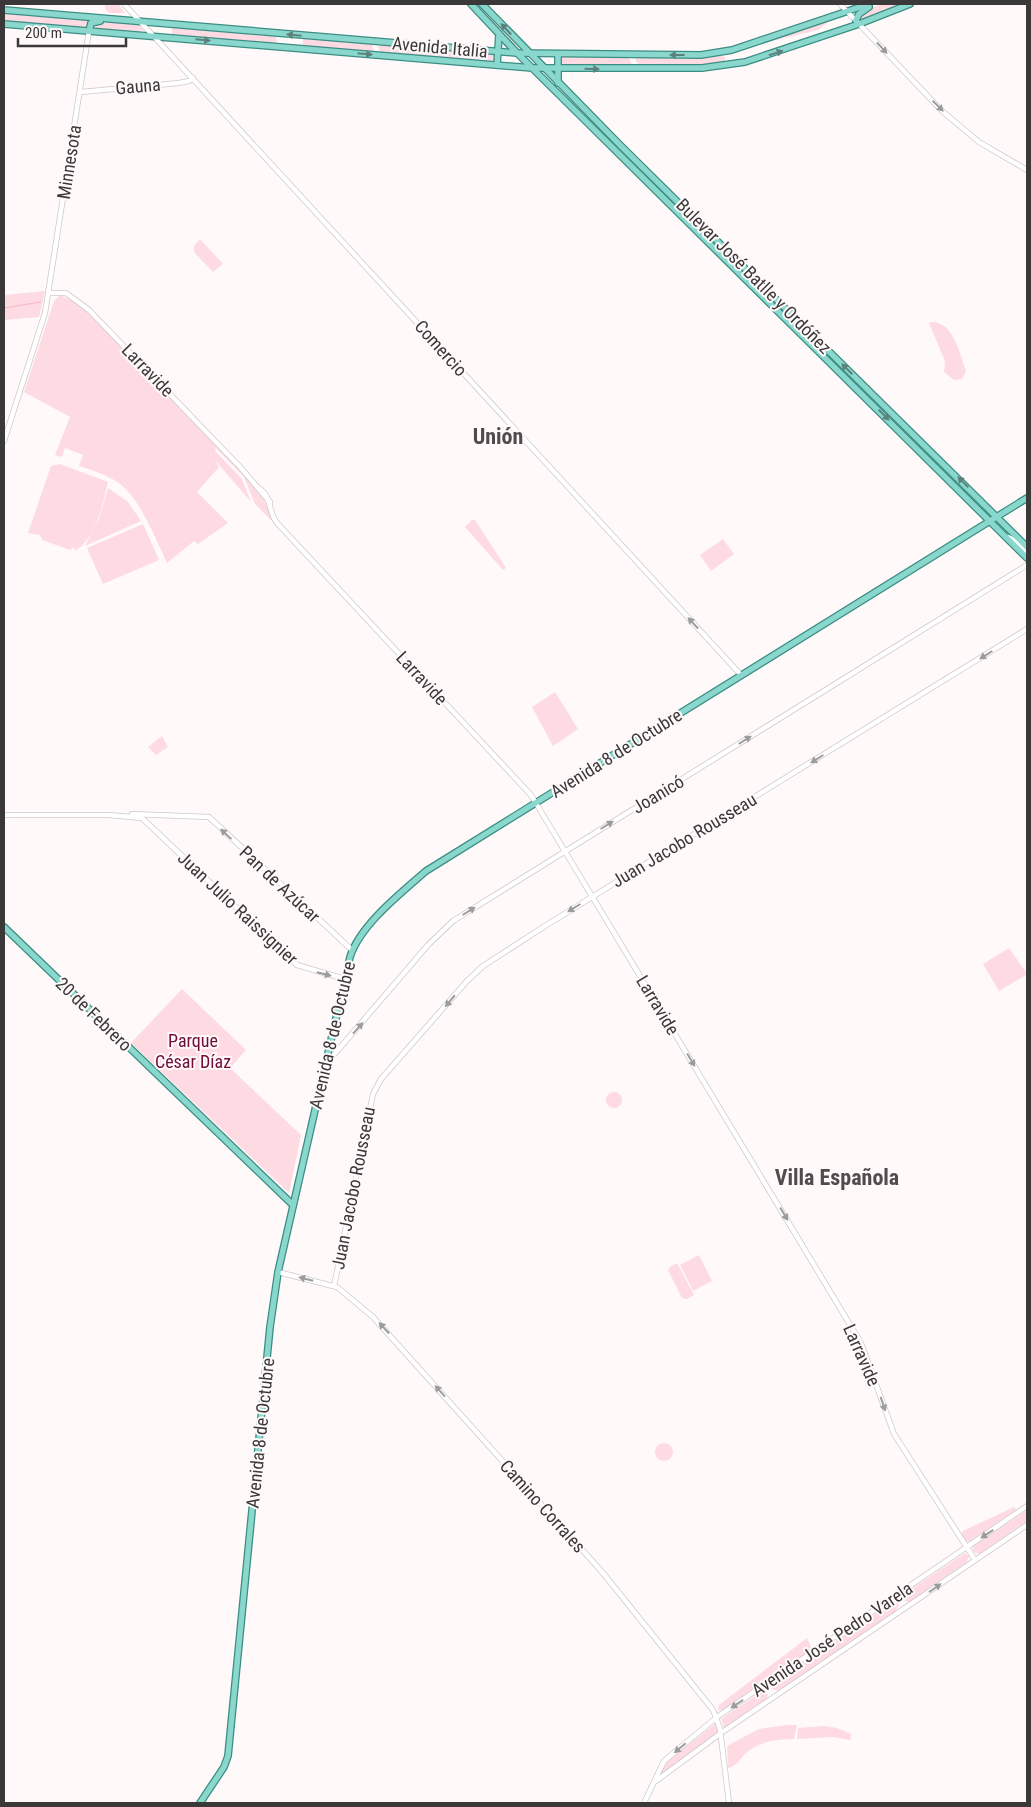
<svg xmlns="http://www.w3.org/2000/svg" width="1031" height="1807" font-family="'Roboto Condensed',sans-serif">
<style>
.green{fill:#fedae3}
.lines{fill:none;stroke-linecap:round;stroke-linejoin:round}
.stream{stroke:#f9b4c7;stroke-width:1}
.minor-casing{stroke:#cfc9cb;stroke-width:6}
.major-casing{stroke:#3b8e83;stroke-width:8}
.minor{stroke:#fff;stroke-width:4.5}
.major{stroke:#89d7cd;stroke-width:5.5}
.oneway{fill:#5e807b}
.oneway2{fill:#9c9c9c}
.labels{text-anchor:middle;dominant-baseline:central;stroke-width:4;stroke-linejoin:round;paint-order:stroke}
.street-label{font-size:18px;fill:#3a3838;stroke:#fff9fa}
.park-label{font-size:18px;fill:#6f0c39;stroke:#fff9fa}
.district-label{font-size:22px;font-weight:bold;fill:#504b4c;stroke:#fff9fa}
</style>
<rect width="100%" height="100%" fill="#fff9fa"/>
<g class="green">
<path d="M 105,4 L 118,4 L 125,13 L 109,13 L 105,9 Z"/>
<path d="M 474,4 L 479,4 L 520,49 L 518,50 Z"/>
<path d="M 882,4 L 900,4 L 861,20 L 858,18 L 870,8 Z"/>
<path d="M 4,13 L 93,20 L 85,28 L 4,22 Z"/>
<path d="M 829,21 L 818,30 L 751,46 Z"/>
<path d="M 118,22 L 138,24 L 144,31 L 92,28 L 92,24 Z"/>
<path d="M 172,27 L 276,36 L 277,43 L 172,35 Z"/>
<path d="M 306,38 L 372,44 L 374,50 L 372,52 L 303,46 L 303,39 Z"/>
<path d="M 382,45 L 495,55 L 495,62 L 380,52 L 378,46 Z"/>
<path d="M 722,56 L 725,57 L 725,61 L 698,66 L 640,66 L 635,60 L 637,57 Z"/>
<path d="M 562,57 L 628,57 L 632,64 L 631,65 L 561,66 Z"/>
<path d="M 541,72 L 656,184 L 655,185 Z"/>
<path d="M 200,239 L 223,264 L 213,272 L 194,252 L 194,246 Z"/>
<path d="M 45,291 L 39,317 L 4,320 L 4,295 Z"/>
<path d="M 60,295 L 80,305 L 92,316 L 245,475 L 265,501 L 273,522 L 255,504 L 244,477 L 216,448 L 215,451 L 242,479 L 251,502 L 215,460 L 219,467 L 197,492 L 228,523 L 198,544 L 194,541 L 167,563 C 155,538 139,495 116,481 C 104,474 92,470 79,466 L 83,455 L 65,448 L 62,457 L 55,455 L 70,417 L 24,392 L 54,301 Z"/>
<path d="M 933,322 C 954,323 960,355 966,371 L 962,379 L 954,380 L 944,372 L 945,361 L 929,323 Z"/>
<path d="M 60,464 L 108,482 C 102,506 97,537 75,551 L 74,547 L 70,550 L 42,540 L 40,535 L 28,533 L 51,466 Z"/>
<path d="M 108,488 L 128,502 L 141,521 L 85,546 L 99,519 Z"/>
<path d="M 472,520 L 475,520 L 506,568 L 503,570 L 465,527 Z"/>
<path d="M 143,524 L 159,560 L 103,584 L 87,548 Z"/>
<path d="M 723,539 L 734,554 L 711,571 L 700,555 Z"/>
<path d="M 555,692 L 578,729 L 553,746 L 532,707 Z"/>
<path d="M 162,736 L 168,747 L 156,755 L 148,747 Z"/>
<path d="M 1009,948 L 1025,971 L 1026,975 L 999,991 L 983,964 Z"/>
<path d="M 182,989 L 246,1050 L 230,1068 L 301,1135 L 289,1193 L 131,1043 Z"/>
<circle cx="614" cy="1100" r="8"/>
<path d="M 699,1255 L 712,1281 L 693,1291 L 680,1265 Z"/>
<path d="M 677,1263 L 694,1295 L 687,1299 L 682,1298 L 668,1270 L 670,1267 Z"/>
<circle cx="664" cy="1452" r="9"/>
<path d="M 1014,1507 L 1016,1510 L 970,1541 L 965,1541 L 961,1535 L 963,1531 Z"/>
<path d="M 1027,1510 L 1027,1521 L 979,1554 L 973,1552 L 973,1546 Z"/>
<path d="M 965,1553 L 969,1556 L 967,1562 L 909,1602 L 903,1600 L 904,1594 Z"/>
<path d="M 892,1602 L 897,1602 L 899,1605 L 895,1612 L 779,1691 L 772,1689 L 774,1683 Z"/>
<path d="M 807,1638 L 812,1649 L 723,1710 L 718,1710 L 719,1705 Z"/>
<path d="M 766,1691 L 768,1695 L 766,1700 L 724,1728 L 721,1719 L 761,1692 Z"/>
<path d="M 716,1723 L 718,1733 L 658,1777 L 668,1761 Z"/>
<path d="M 788,1725 L 797,1725 L 794,1739 C 777,1739 760,1741 746,1753 C 740,1759 737,1766 728,1768 L 727,1746 L 759,1729 Z"/>
<path d="M 824,1726 L 837,1728 L 851,1734 L 850,1740 L 833,1737 L 797,1739 L 798,1728 Z"/>
</g>
<g class="lines">
<path class="stream" d="M 4,308 L 41,302"/>
<defs>
<g id="minor">
<path d="M 124,4 L 741,675"/>
<path d="M 840,4 L 942,111 L 979,142 L 1027,170"/>
<path d="M 81,92 L 179,83 L 189,81 L 193,78"/>
<path d="M 49,293 L 66,293 L 89,310 L 241,468 L 270,502"/>
<path d="M 4,441 L 45,313 L 89,31"/>
<path d="M 257,487 C 273,496 267,510 277,523 L 531,795 L 861,1343 L 894,1434 L 975,1560"/>
<path d="M 1008,537 L 1014,540 L 1027,553"/>
<path d="M 132,814 L 209,817 L 352,950"/>
<path d="M 4,815 L 109,815 L 142,818 L 297,965 L 345,979"/>
<path d="M 326,1064 L 428,945 L 453,921 L 1027,565"/>
<path d="M 278,1272 L 337,1287 L 373,1317 L 603,1573 L 713,1710 L 720,1729 L 729,1803"/>
<path d="M 334,1286 L 373,1094 L 381,1079 L 467,981 L 483,966 L 545,926 L 1027,629"/>
<path d="M 656,1781 L 721,1733 L 1027,1525"/>
<path d="M 644,1803 L 664,1761 L 717,1717 L 1027,1506"/>
</g>
<g id="major">
<path d="M 471,4 L 517,53 L 1027,558"/>
<path d="M 482,4 L 620,145 L 1027,547"/>
<path d="M 4,10 L 517,53 L 701,55 L 732,50 L 869,4"/>
<path d="M 856,20 L 859,14 L 869,7"/>
<path d="M 4,24 L 532,68 L 702,68 L 745,62 L 859,24 L 910,4"/>
<path d="M 89,31 L 91,23 L 100,21"/>
<path d="M 497,65 L 499,34"/>
<path d="M 558,83 L 558,54"/>
<path d="M 4,927 L 293,1205"/>
<path d="M 200,1803 L 224,1767 L 228,1756 L 270,1327 L 278,1272 L 350,957 C 360,925 401,893 426,871 L 1027,498"/>
</g>
</defs>
<use href="#minor" class="minor-casing"/>
<use href="#major" class="major-casing"/>
<use href="#minor" class="minor"/>
<use href="#major" class="major"/>
</g>
<defs><path id="oneway-solid" d="M-6-.8H1V-3.2L6.5 0L1 3.2V.8H-6Z" transform="scale(1.25)"/></defs>
<g class="oneway">
<use href="#oneway-solid" transform="translate(506 29) rotate(-133)"/>
<use href="#oneway-solid" transform="translate(294 35) rotate(-175)"/>
<use href="#oneway-solid" transform="translate(203 40) rotate(5)"/>
<use href="#oneway-solid" transform="translate(776 53) rotate(-18)"/>
<use href="#oneway-solid" transform="translate(365 54) rotate(5)"/>
<use href="#oneway-solid" transform="translate(677 55) rotate(180)"/>
<use href="#oneway-solid" transform="translate(592 69) rotate(1)"/>
<use href="#oneway-solid" transform="translate(847 369) rotate(-135)"/>
<use href="#oneway-solid" transform="translate(884 415) rotate(45)"/>
<use href="#oneway-solid" transform="translate(963 482) rotate(-135)"/>
</g>
<g class="oneway2">
<use href="#oneway-solid" transform="translate(882 48) rotate(47)"/>
<use href="#oneway-solid" transform="translate(938 106) rotate(44)"/>
<use href="#oneway-solid" transform="translate(693 623) rotate(-133)"/>
<use href="#oneway-solid" transform="translate(986 655) rotate(148)"/>
<use href="#oneway-solid" transform="translate(745 740) rotate(-32)"/>
<use href="#oneway-solid" transform="translate(817 759) rotate(148)"/>
<use href="#oneway-solid" transform="translate(607 825) rotate(-32)"/>
<use href="#oneway-solid" transform="translate(226 834) rotate(-137)"/>
<use href="#oneway-solid" transform="translate(574 908) rotate(148)"/>
<use href="#oneway-solid" transform="translate(469 911) rotate(-32)"/>
<use href="#oneway-solid" transform="translate(324 974) rotate(14)"/>
<use href="#oneway-solid" transform="translate(450 1001) rotate(130)"/>
<use href="#oneway-solid" transform="translate(358 1028) rotate(-48)"/>
<use href="#oneway-solid" transform="translate(691 1060) rotate(59)"/>
<use href="#oneway-solid" transform="translate(784 1214) rotate(59)"/>
<use href="#oneway-solid" transform="translate(306 1279) rotate(-166)"/>
<use href="#oneway-solid" transform="translate(384 1328) rotate(-133)"/>
<use href="#oneway-solid" transform="translate(440 1391) rotate(-132)"/>
<use href="#oneway-solid" transform="translate(883 1404) rotate(71)"/>
<use href="#oneway-solid" transform="translate(987 1534) rotate(147)"/>
<use href="#oneway-solid" transform="translate(935 1588) rotate(-35)"/>
<use href="#oneway-solid" transform="translate(737 1704) rotate(146)"/>
<use href="#oneway-solid" transform="translate(680 1748) rotate(140)"/>
</g>
<g class="labels">
<g class="street-label">
<text transform="translate(440 47) rotate(5)">Avenida Italia</text>
<text transform="translate(138 86) rotate(-5)">Gauna</text>
<text transform="translate(69 162) rotate(-81)">Minnesota</text>
<text transform="translate(754 276) rotate(45)">Bulevar José Batlle y Ordóñez</text>
<text transform="translate(441 348) rotate(48)">Comercio</text>
<text transform="translate(148 370) rotate(46)">Larravide</text>
<text transform="translate(422 678) rotate(47)">Larravide</text>
<text transform="translate(616 753) rotate(-32)">Avenida 8 de Octubre</text>
<text transform="translate(658 794) rotate(-31)">Joanicó</text>
<text transform="translate(684 840) rotate(-31)">Juan Jacobo Rousseau</text>
<text transform="translate(280 884) rotate(43)">Pan de Azúcar</text>
<text transform="translate(238 908) rotate(43)">Juan Julio Raissignier</text>
<text transform="translate(658 1005) rotate(59)">Larravide</text>
<text transform="translate(94 1014) rotate(44)">20 de Febrero</text>
<text transform="translate(332 1035) rotate(-77)">Avenida 8 de Octubre</text>
<text transform="translate(353 1188) rotate(-79)">Juan Jacobo Rousseau</text>
<text transform="translate(862 1355) rotate(66)">Larravide</text>
<text transform="translate(260 1433) rotate(-84)">Avenida 8 de Octubre</text>
<text transform="translate(543 1506) rotate(48)">Camino Corrales</text>
<text transform="translate(832 1639) rotate(-34)">Avenida José Pedro Varela</text>
</g>
<g class="park-label">
<text x="193" y="1040">Parque<tspan x="193" dy="21">César Díaz</tspan></text>
</g>
<g class="district-label">
<text x="498" y="436">Unión</text>
<text x="837" y="1177">Villa Española</text>
</g>
</g>
<rect width="1031" height="1807" fill="none" stroke="#3a3838" stroke-width="10"/>
<path d="M18 38v8h108v-8" fill="none" stroke="#3a3838" stroke-width="2.5"/>
<text x="25" y="38" font-size="15" fill="#3a3838" stroke="#fff9fa" stroke-width="4" paint-order="stroke">200 m</text>
</svg>
